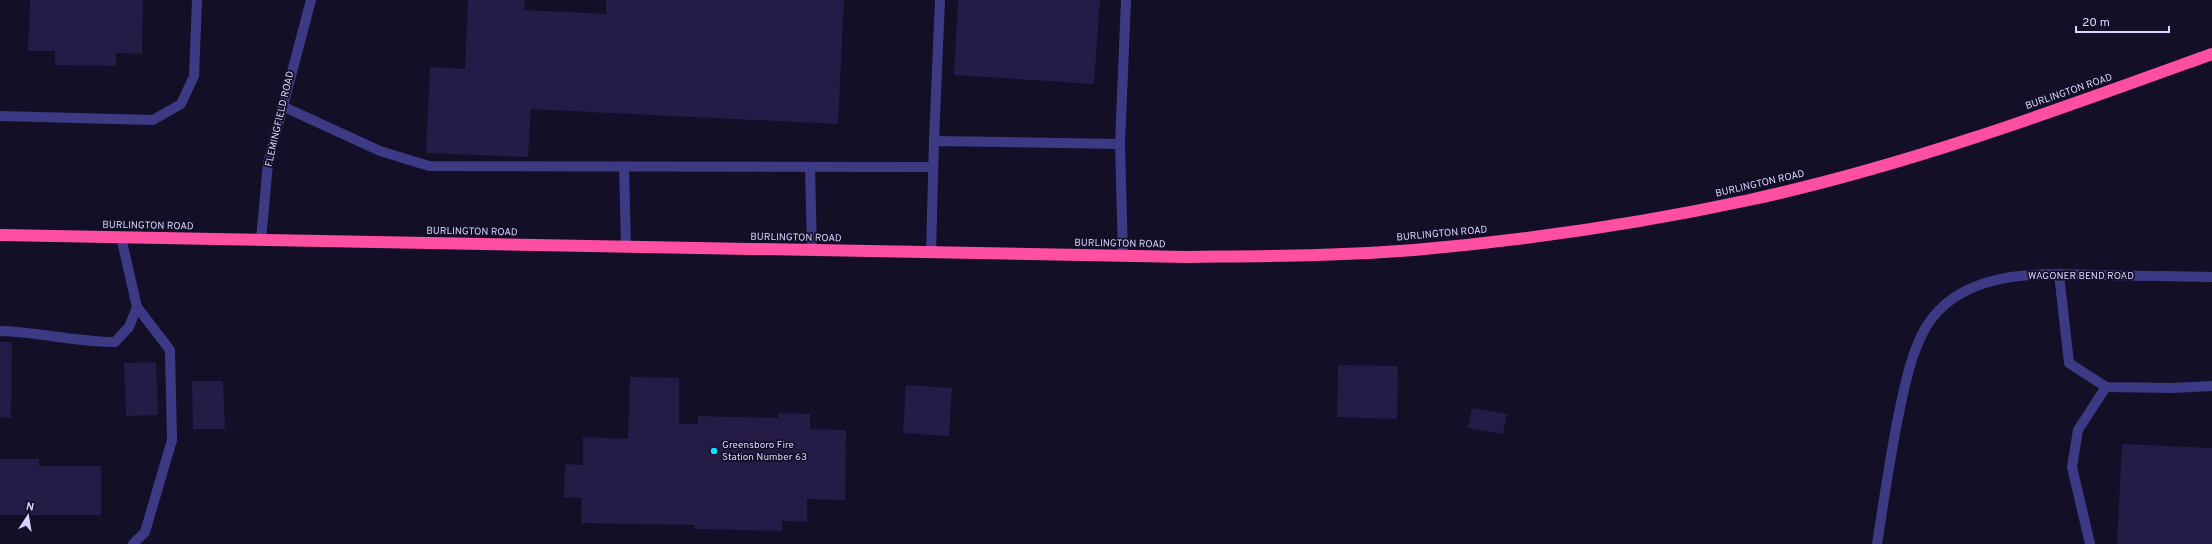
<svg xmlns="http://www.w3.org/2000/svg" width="2212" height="544" font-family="Overpass,sans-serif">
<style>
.building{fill:#241b47}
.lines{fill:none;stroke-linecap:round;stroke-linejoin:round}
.minor{stroke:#3d3a85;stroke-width:10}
.highway{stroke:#ff4fa3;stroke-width:12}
.poi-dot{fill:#00e5ff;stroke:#130f26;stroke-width:1.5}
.labels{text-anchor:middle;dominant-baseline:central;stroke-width:3.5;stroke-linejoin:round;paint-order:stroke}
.street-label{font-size:10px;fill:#d9d4ff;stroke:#130f26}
.poi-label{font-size:10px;fill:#d9d4ff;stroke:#130f26;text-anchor:start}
</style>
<rect width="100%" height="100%" fill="#130f26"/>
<g class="building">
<path d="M 30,0 L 143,0 L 142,54 L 116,53 L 116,66 L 55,65 L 55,51 L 28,51 Z"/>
<path d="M 468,0 L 525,0 L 524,10 L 606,14 L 606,0 L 844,0 L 838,124 L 531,109 L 528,157 L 426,153 L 430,67 L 465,69 Z"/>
<path d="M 958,0 L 1100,0 L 1094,84 L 954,75 Z"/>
<path d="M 0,342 L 12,342 L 11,418 L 0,417 Z"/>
<path d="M 156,362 L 158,415 L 126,416 L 124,363 Z"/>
<path d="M 1338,365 L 1398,366 L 1397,419 L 1337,417 Z"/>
<path d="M 630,377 L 679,378 L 679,424 L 698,424 L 698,416 L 778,418 L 778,413 L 810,414 L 810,429 L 846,430 L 845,500 L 807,499 L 807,522 L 782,521 L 782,531 L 694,529 L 695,525 L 581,523 L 582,498 L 564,497 L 565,464 L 583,465 L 583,437 L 628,439 Z"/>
<path d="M 192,381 L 223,381 L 225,429 L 193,429 Z"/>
<path d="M 906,385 L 952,388 L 949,436 L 903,433 Z"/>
<path d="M 1472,408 L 1507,414 L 1503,434 L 1468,428 Z"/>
<path d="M 2122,444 L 2212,448 L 2212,544 L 2117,544 Z"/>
<path d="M 0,459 L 39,459 L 39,466 L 101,466 L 101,515 L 0,515 Z"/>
</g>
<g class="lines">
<g class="minor">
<path d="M 282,106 L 380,151 L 429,166 L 933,167"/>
<path d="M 0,116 L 153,120 L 181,104 L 194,76 L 197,0"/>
<path d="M 934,141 L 940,0"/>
<path d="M 1120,144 L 1126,0"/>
<path d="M 624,166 L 626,247"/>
<path d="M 810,167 L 812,250"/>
<path d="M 121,237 L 137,307 L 170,350 L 172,440 L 145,532 L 133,544"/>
<path d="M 261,240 L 268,163 L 311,0"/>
<path d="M 931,253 L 934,141 L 1120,144 L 1123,256"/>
<path d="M 2059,274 L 2069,363 L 2106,387 L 2173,388 L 2212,386"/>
<path d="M 0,331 C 39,332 76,342 115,342 L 129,327 L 137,307"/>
<path d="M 1877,544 C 1884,500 1890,456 1899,413 C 1905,384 1911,353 1926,327 C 1963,266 2046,274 2106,275 C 2141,276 2177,276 2212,277"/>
<path d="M 2090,544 L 2072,467 L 2078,430 L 2106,387"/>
</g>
<path class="highway" d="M 0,235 L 1187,257 C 1263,256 1339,256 1414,250 C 1527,240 1638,224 1749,200 C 1907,166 2060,109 2212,54"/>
</g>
<circle class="poi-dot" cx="714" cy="451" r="4"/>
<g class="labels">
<g class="street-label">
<text transform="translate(2069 92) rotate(-19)">BURLINGTON ROAD</text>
<text transform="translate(280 119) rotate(-77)">FLEMINGFIELD ROAD</text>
<text transform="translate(1760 184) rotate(-13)">BURLINGTON ROAD</text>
<text transform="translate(148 226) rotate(1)">BURLINGTON ROAD</text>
<text transform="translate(472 232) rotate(1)">BURLINGTON ROAD</text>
<text transform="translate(1442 234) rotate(-5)">BURLINGTON ROAD</text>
<text transform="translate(796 238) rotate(1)">BURLINGTON ROAD</text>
<text transform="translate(1120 244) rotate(1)">BURLINGTON ROAD</text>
<text x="2081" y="276">WAGONER BEND ROAD</text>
</g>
<g class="poi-label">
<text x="722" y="445">Greensboro Fire<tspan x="722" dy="12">Station Number 63</tspan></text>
</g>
</g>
<g transform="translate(28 516) rotate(12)" stroke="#130f26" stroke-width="3" paint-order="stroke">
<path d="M0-3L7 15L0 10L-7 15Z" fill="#d9d4ff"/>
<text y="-6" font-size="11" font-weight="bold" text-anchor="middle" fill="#d9d4ff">N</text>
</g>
<path d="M2076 26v6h93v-6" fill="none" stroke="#d9d4ff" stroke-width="2"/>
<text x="2082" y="26" font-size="12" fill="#d9d4ff" stroke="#130f26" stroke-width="3" paint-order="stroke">20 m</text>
</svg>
